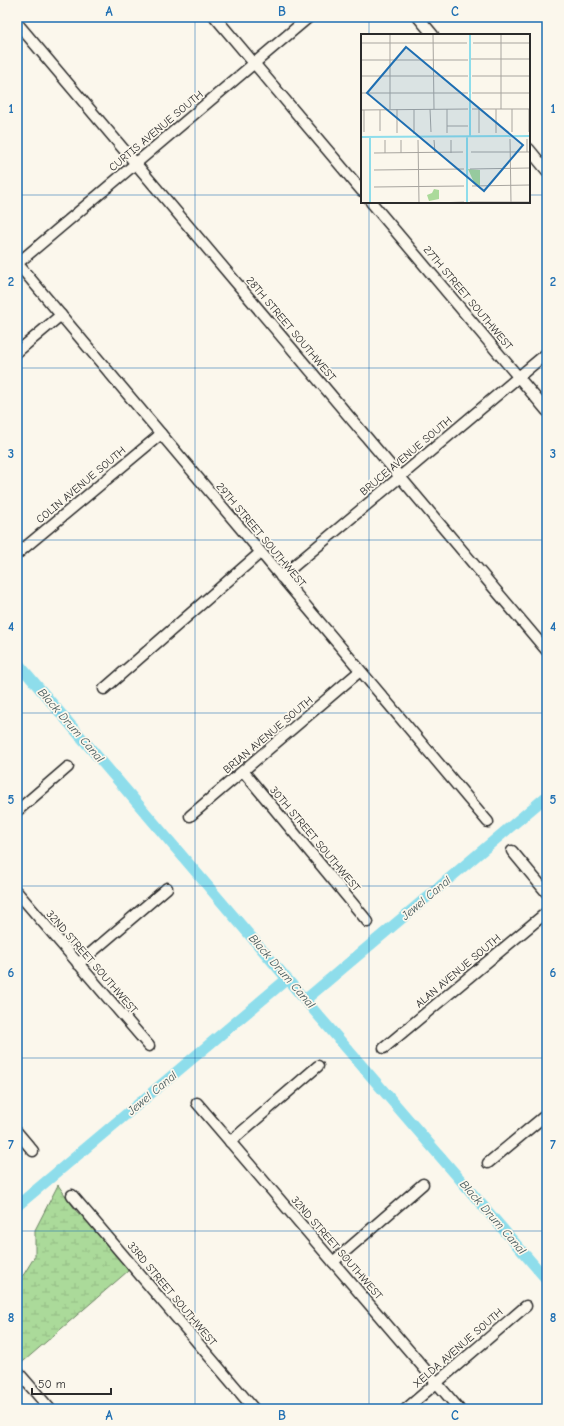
<svg xmlns="http://www.w3.org/2000/svg" width="564" height="1426" font-family="'Comic Neue',sans-serif">
<style>
.wetland{fill:url(#wetland-marsh);stroke:#6b8262}
.lines{fill:none;stroke-linecap:round;stroke-linejoin:round}
.canal{stroke:#8eddeb;stroke-width:11}
.minor-casing{stroke:#2b2b2b;stroke-width:13}
.minor{stroke:#fbf7ec;stroke-width:10}
.grid{fill:none;stroke:#1f6fb2;stroke-width:1;stroke-opacity:0.55}
.labels{text-anchor:middle;dominant-baseline:central;stroke-width:3.5;stroke-linejoin:round;paint-order:stroke}
.street-label{font-size:11px;fill:#2b2b2b;stroke:#fbf7ec}
.water-label{font-size:12px;font-style:italic;fill:#44585b;stroke:#fbf7ec}
.inset-river{fill:none;stroke:#8eddeb;stroke-width:2}
.inset-road{fill:none;stroke:#a8a59f;stroke-width:1}
.view{fill:#1f6fb2;fill-opacity:0.15;stroke:#1f6fb2;stroke-width:2}
.inset-edge{fill:none;stroke:#2b2b2b;stroke-width:2}
.neatline{fill:none;stroke:#1f6fb2;stroke-width:1.5}
.grid-label{font-size:13px;text-anchor:middle;font-weight:bold;fill:#1f6fb2}
</style>
<defs>
<pattern id="wetland-marsh" width="20" height="14" patternUnits="userSpaceOnUse"><rect width="20" height="14" fill="#abda9a"/><path d="M1 5h8M5 5V1M11 12h8M15 12V8" fill="none" stroke="#93bb85"/></pattern>
</defs>
<rect width="100%" height="100%" fill="#fbf7ec"/>
<filter id="ink" filterUnits="userSpaceOnUse"><feTurbulence type="fractalNoise" baseFrequency=".025" numOctaves="2"/><feDisplacementMap in="SourceGraphic" scale="8" xChannelSelector="R" yChannelSelector="G"/><feConvolveMatrix kernelMatrix="1 2 1 2 8 2 1 2 1" color-interpolation-filters="sRGB"/></filter>
<g filter="url(#ink)">
<path class="wetland" d="M 58,1185 L 77,1212 L 103,1232 L 120,1256 L 128,1271 L 17,1367 L 17,1282 L 24,1274 L 35,1256 L 35,1230 Z"/>
<g class="lines">
<g class="canal">
<path d="M 17,662 L 305,1000 L 547,1280"/>
<path d="M 305,1000 L 547,796"/>
<path d="M 17,1206 L 287,979"/>
</g>
<defs>
<g id="minor">
<path d="M 215,17 L 362,191"/>
<path d="M 418,17 L 433,35"/>
<path d="M 17,23 L 547,651"/>
<path d="M 529,149 L 547,171"/>
<path d="M 371,202 L 547,411"/>
<path d="M 17,263 L 488,822"/>
<path d="M 18,263 L 309,17"/>
<path d="M 17,352 L 61,315"/>
<path d="M 17,554 L 161,434"/>
<path d="M 281,577 L 547,353"/>
<path d="M 104,689 L 260,553"/>
<path d="M 243,771 L 368,922"/>
<path d="M 17,811 L 68,767"/>
<path d="M 190,816 L 360,671"/>
<path d="M 512,851 L 547,893"/>
<path d="M 17,892 L 149,1046"/>
<path d="M 78,964 L 167,888"/>
<path d="M 384,1048 L 547,912"/>
<path d="M 197,1103 L 459,1409"/>
<path d="M 17,1132 L 33,1151"/>
<path d="M 230,1142 L 318,1066"/>
<path d="M 488,1163 L 547,1114"/>
<path d="M 72,1195 L 254,1409"/>
<path d="M 333,1262 L 423,1184"/>
<path d="M 17,1371 L 50,1409"/>
<path d="M 406,1409 L 526,1306"/>
</g>
</defs>
<use href="#minor" class="minor-casing"/>
<use href="#minor" class="minor"/>
</g>
</g>
<path class="grid" d="M 195,17 L 195,1409M 369,17 L 369,35M 17,195 L 362,195M 529,195 L 547,195M 369,202 L 369,1409M 17,368 L 547,368M 17,540 L 547,540M 17,713 L 547,713M 17,886 L 547,886M 17,1058 L 547,1058M 17,1231 L 547,1231"/>
<g class="labels">
<g class="street-label">
<text transform="translate(156 131) rotate(-40)">CURTIS AVENUE SOUTH</text>
<text transform="translate(468 298) rotate(50)">27TH STREET SOUTHWEST</text>
<text transform="translate(291 329) rotate(50)">28TH STREET SOUTHWEST</text>
<text transform="translate(406 456) rotate(-40)">BRUCE AVENUE SOUTH</text>
<text transform="translate(81 485) rotate(-40)">COLIN AVENUE SOUTH</text>
<text transform="translate(261 535) rotate(50)">29TH STREET SOUTHWEST</text>
<text transform="translate(268 735) rotate(-40)">BRIAN AVENUE SOUTH</text>
<text transform="translate(315 839) rotate(50)">30TH STREET SOUTHWEST</text>
<text transform="translate(92 962) rotate(49)">32ND STREET SOUTHWEST</text>
<text transform="translate(458 971) rotate(-40)">ALAN AVENUE SOUTH</text>
<text transform="translate(337 1248) rotate(49)">32ND STREET SOUTHWEST</text>
<text transform="translate(172 1294) rotate(50)">33RD STREET SOUTHWEST</text>
<text transform="translate(458 1348) rotate(-41)">XELDA AVENUE SOUTH</text>
</g>
<g class="water-label">
<text transform="translate(71 725) rotate(49)">Black Drum Canal</text>
<text transform="translate(426 898) rotate(-40)">Jewel Canal</text>
<text transform="translate(282 971) rotate(49)">Black Drum Canal</text>
<text transform="translate(152 1093) rotate(-40)">Jewel Canal</text>
<text transform="translate(493 1217) rotate(49)">Black Drum Canal</text>
</g>
</g>
<g transform="translate(361 34)">
<rect width="169" height="169" fill="#fbf7ec"/>
<path d="M 107,135 L 119,136 L 119,152 L 114,151 ZM 73,155 L 78,156 L 78,165 L 68,167 L 66,161 L 71,159 Z" fill="#abda9a"/>
<path class="inset-river" d="M 109,0 L 109,103M 0,103 L 169,102M 106,103 L 106,169M 9,104 L 9,169"/>
<path class="inset-road" d="M 29,0 L 29,75M 72,0 L 73,75M 140,0 L 140,75M 0,9 L 106,9M 112,9 L 169,9M 110,25 L 169,25M 0,26 L 107,26M 0,42 L 107,42M 111,42 L 169,42M 0,59 L 107,59M 111,59 L 169,59M 36,75 L 36,99M 69,75 L 70,98M 86,75 L 86,99M 111,75 L 169,75M 151,75 L 151,98M 168,75 L 168,98M 0,76 L 107,75M 3,76 L 3,98M 19,76 L 19,97M 86,92 L 107,92M 118,99 L 118,75M 135,99 L 135,75M 53,100 L 53,75M 149,105 L 150,169M 166,105 L 166,118M 24,106 L 24,119M 40,106 L 40,119M 57,106 L 58,169M 73,106 L 74,119M 90,106 L 90,119M 110,118 L 169,118M 13,119 L 102,118M 109,135 L 169,134M 13,136 L 103,135M 111,152 L 169,151M 13,153 L 103,152M 109,168 L 169,168M 75,169 L 103,168"/>
<path class="view" d="M 45,13 L 162,111 L 123,157 L 6,59 Z"/>
<rect width="169" height="169" class="inset-edge"/>
</g>
<rect width="564" height="1426" fill="none" stroke="#fbf7ec" stroke-width="44"/>
<path d="M32 1388v6h79v-6" fill="none" stroke="#2b2b2b" stroke-width="2"/>
<text x="38" y="1388" font-size="12" fill="#2b2b2b" stroke="#fbf7ec" stroke-width="3" paint-order="stroke">50 m</text>
<rect x="22" y="22" width="520" height="1382" class="neatline"/>
<g class="grid-label">
<text x="109" y="16">A</text>
<text x="282" y="16">B</text>
<text x="455" y="16">C</text>
<text x="11" y="113">1</text>
<text x="553" y="113">1</text>
<text x="11" y="286">2</text>
<text x="553" y="286">2</text>
<text x="11" y="458">3</text>
<text x="553" y="458">3</text>
<text x="11" y="631">4</text>
<text x="553" y="631">4</text>
<text x="11" y="804">5</text>
<text x="553" y="804">5</text>
<text x="11" y="977">6</text>
<text x="553" y="977">6</text>
<text x="11" y="1149">7</text>
<text x="553" y="1149">7</text>
<text x="11" y="1322">8</text>
<text x="553" y="1322">8</text>
<text x="109" y="1420">A</text>
<text x="282" y="1420">B</text>
<text x="455" y="1420">C</text>
</g>
</svg>
